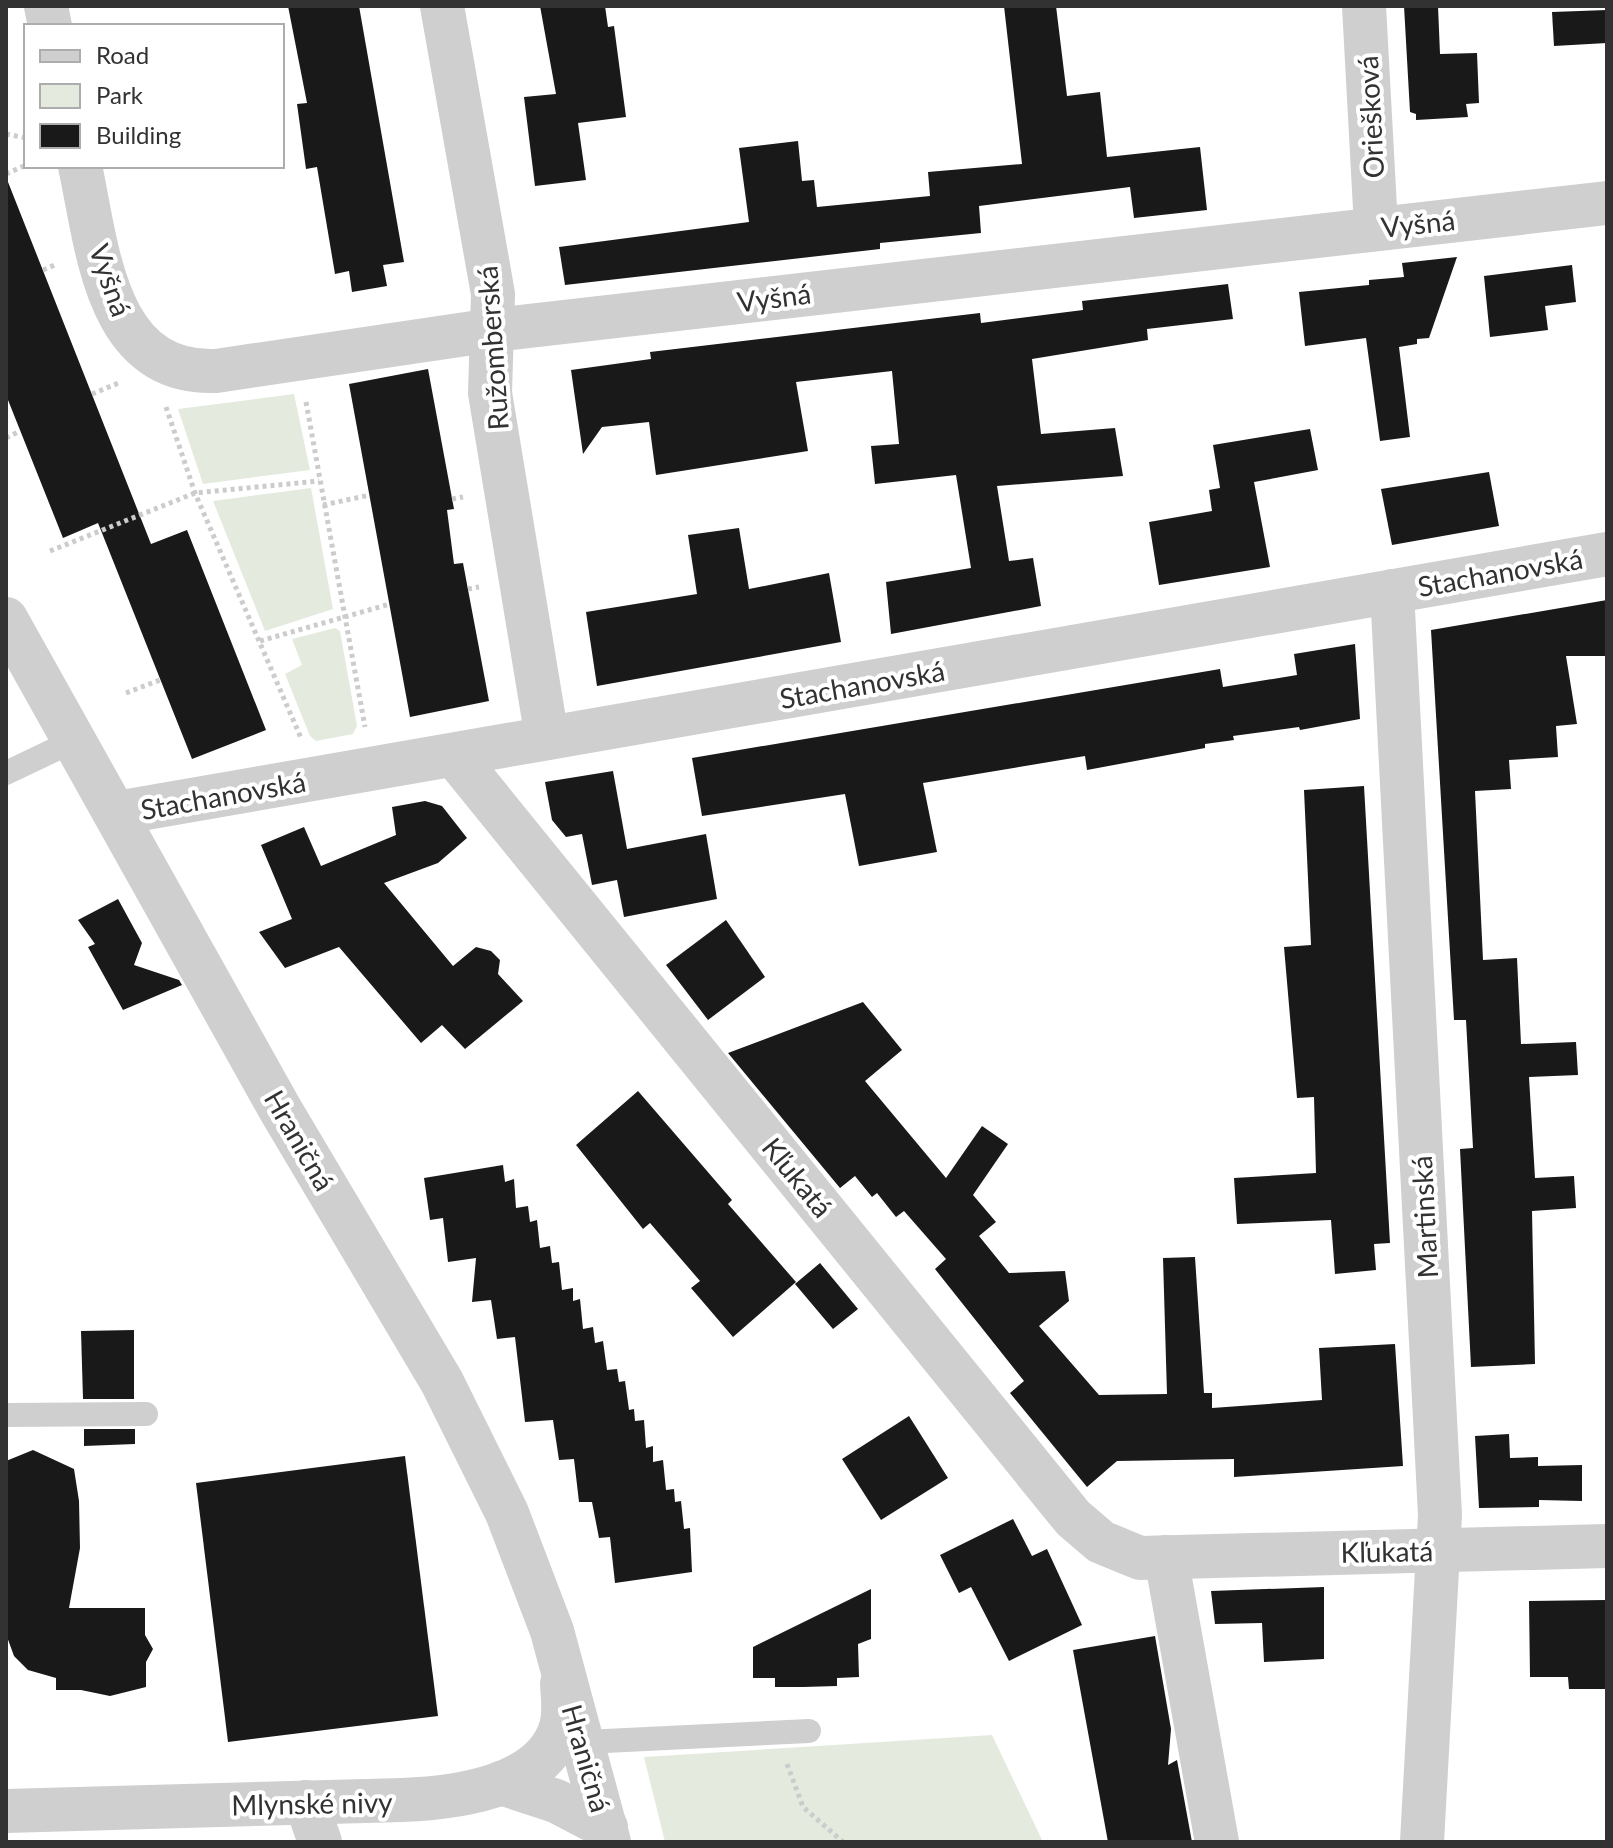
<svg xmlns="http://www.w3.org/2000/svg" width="1613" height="1848" font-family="Lato,sans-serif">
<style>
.green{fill:#e4ebde}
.building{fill:#191919}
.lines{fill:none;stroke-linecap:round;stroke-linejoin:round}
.path{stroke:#ccc;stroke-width:5;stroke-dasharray:4 4;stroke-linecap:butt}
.service{stroke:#cfcfcf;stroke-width:24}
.minor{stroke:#cfcfcf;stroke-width:44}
.labels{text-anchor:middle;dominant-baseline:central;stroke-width:8;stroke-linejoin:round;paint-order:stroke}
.street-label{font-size:28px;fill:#323232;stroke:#fff}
</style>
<rect width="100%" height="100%" fill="#fff"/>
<g class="green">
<path d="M 294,394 L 310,470 L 203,484 L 178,409 Z"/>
<path d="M 311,488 L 333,609 L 265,631 L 213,501 Z"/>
<path d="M 335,628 L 340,631 L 357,726 L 353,734 L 316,741 L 310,736 L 285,674 L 302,665 L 292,639 Z"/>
<path d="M 992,1735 L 1043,1842 L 665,1842 L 644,1757 Z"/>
</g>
<g class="building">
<path d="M 288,6 L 359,6 L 404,262 L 383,265 L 387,286 L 352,292 L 349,271 L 335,274 L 317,167 L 306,169 L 297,104 L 307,103 Z"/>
<path d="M 540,6 L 605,6 L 608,27 L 614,26 L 626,117 L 578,123 L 586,180 L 535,186 L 524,97 L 556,94 Z"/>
<path d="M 1004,6 L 1056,6 L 1067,96 L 1100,92 L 1107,157 L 1200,147 L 1207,210 L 1134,218 L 1130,187 L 979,206 L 981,233 L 880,243 L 880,249 L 565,285 L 559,247 L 749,222 L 739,148 L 798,141 L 802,181 L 814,180 L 817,207 L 930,196 L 928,172 L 1022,164 Z"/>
<path d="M 1404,6 L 1438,6 L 1440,54 L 1477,53 L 1479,103 L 1466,104 L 1468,117 L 1416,120 L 1416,114 L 1410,112 Z"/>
<path d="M 1607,10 L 1607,43 L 1554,46 L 1552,12 Z"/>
<path d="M 8,182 L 151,544 L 187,530 L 266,730 L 192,759 L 98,523 L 63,538 L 6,395 Z"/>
<path d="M 1457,257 L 1429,338 L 1417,339 L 1417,344 L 1399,347 L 1410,437 L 1380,441 L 1366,338 L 1305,346 L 1299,292 L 1369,285 L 1369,280 L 1404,277 L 1402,263 Z"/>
<path d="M 1572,265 L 1576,302 L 1545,306 L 1548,330 L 1490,337 L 1484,276 Z"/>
<path d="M 1228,284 L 1233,319 L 1147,329 L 1148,340 L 1032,359 L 1041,434 L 1115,428 L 1123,476 L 997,486 L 1009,561 L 1033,558 L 1041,606 L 891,634 L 886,582 L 971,568 L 956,475 L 875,484 L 871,446 L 899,444 L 892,371 L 796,382 L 808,451 L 656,475 L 649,422 L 602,427 L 583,454 L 571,370 L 651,359 L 650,352 L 980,313 L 981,323 L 1083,310 L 1082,301 Z"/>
<path d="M 428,369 L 454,509 L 447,510 L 454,564 L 463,563 L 489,701 L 410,717 L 349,384 Z"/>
<path d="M 1310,429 L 1318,470 L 1254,482 L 1270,567 L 1159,585 L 1149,522 L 1212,511 L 1209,490 L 1220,488 L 1213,445 Z"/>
<path d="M 1489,472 L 1499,526 L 1392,545 L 1381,489 Z"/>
<path d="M 739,528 L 749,589 L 829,573 L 841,642 L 597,686 L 586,612 L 697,594 L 688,535 Z"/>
<path d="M 1607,600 L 1607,656 L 1566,656 L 1577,724 L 1556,726 L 1558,757 L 1509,760 L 1511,789 L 1475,791 L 1483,960 L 1517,958 L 1521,1044 L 1576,1042 L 1578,1075 L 1529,1077 L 1535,1178 L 1574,1176 L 1576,1208 L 1532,1211 L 1535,1364 L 1471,1367 L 1460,1149 L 1473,1148 L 1466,1020 L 1454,1020 L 1431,630 Z"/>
<path d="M 1355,644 L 1360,719 L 1300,730 L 1299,727 L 1233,736 L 1234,740 L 1205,744 L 1205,748 L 1087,770 L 1085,756 L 923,783 L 937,852 L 859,866 L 845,794 L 702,816 L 692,758 L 1220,669 L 1223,687 L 1297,675 L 1294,654 Z"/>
<path d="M 613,771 L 627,849 L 706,834 L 717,899 L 624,917 L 617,880 L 592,885 L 582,834 L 566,837 L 552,820 L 545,782 Z"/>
<path d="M 1364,786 L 1390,1243 L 1374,1244 L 1376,1270 L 1335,1274 L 1331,1220 L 1237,1224 L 1234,1178 L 1316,1173 L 1314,1097 L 1297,1098 L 1284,947 L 1311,945 L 1304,790 Z"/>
<path d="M 425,801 L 442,806 L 467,838 L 438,863 L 384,883 L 453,966 L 476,947 L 491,951 L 500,960 L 498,974 L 523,1001 L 465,1049 L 442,1025 L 421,1043 L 339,947 L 285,968 L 259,932 L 292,919 L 261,845 L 304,827 L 321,866 L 396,835 L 392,807 Z"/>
<path d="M 118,899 L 142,943 L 134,965 L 179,980 L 182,985 L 123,1010 L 88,947 L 95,944 L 78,920 Z"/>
<path d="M 726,920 L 765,977 L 708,1020 L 666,965 Z"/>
<path d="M 863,1002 L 902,1050 L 865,1081 L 946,1178 L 982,1126 L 1008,1144 L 973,1195 L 996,1222 L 979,1236 L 1009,1273 L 1065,1271 L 1069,1301 L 1039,1326 L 1099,1395 L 1167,1394 L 1163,1258 L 1195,1257 L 1204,1393 L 1212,1393 L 1212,1408 L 1322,1400 L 1319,1348 L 1395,1344 L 1403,1466 L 1234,1477 L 1234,1459 L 1117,1461 L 1087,1487 L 1010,1393 L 1024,1381 L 935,1269 L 946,1259 L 904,1211 L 896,1217 L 877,1193 L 872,1197 L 855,1176 L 840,1188 L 728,1053 Z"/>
<path d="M 638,1091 L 732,1200 L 728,1204 L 796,1282 L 733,1337 L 691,1288 L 700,1281 L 650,1223 L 643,1229 L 576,1145 Z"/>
<path d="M 503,1165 L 505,1182 L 514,1179 L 516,1208 L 528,1206 L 530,1222 L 537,1220 L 540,1248 L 550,1246 L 552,1263 L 559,1262 L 562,1290 L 573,1288 L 573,1301 L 580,1299 L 583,1329 L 593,1327 L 595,1343 L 603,1341 L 607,1370 L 617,1369 L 619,1382 L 625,1381 L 629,1410 L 634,1409 L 635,1421 L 644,1420 L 646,1448 L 653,1446 L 653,1462 L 663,1460 L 666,1490 L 674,1489 L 675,1502 L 681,1501 L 684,1529 L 690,1528 L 692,1572 L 615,1583 L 610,1537 L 599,1538 L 592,1502 L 579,1502 L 574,1459 L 559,1460 L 553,1420 L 525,1422 L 515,1337 L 497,1339 L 491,1300 L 472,1302 L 476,1258 L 448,1262 L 443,1218 L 430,1220 L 424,1178 Z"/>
<path d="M 820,1263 L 858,1309 L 833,1329 L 795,1284 Z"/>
<path d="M 134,1330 L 134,1399 L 83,1399 L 81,1331 Z"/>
<path d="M 909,1416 L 948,1478 L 881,1520 L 842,1459 Z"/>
<path d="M 84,1429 L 135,1429 L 135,1444 L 84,1446 Z"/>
<path d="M 1509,1434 L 1510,1458 L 1538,1457 L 1538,1466 L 1582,1465 L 1582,1501 L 1539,1500 L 1539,1507 L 1479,1508 L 1475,1436 Z"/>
<path d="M 33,1450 L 74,1469 L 79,1501 L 80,1548 L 69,1608 L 145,1608 L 145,1635 L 153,1649 L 146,1662 L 146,1687 L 110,1696 L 81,1690 L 56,1690 L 56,1678 L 28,1670 L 14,1656 L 6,1634 L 6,1461 Z"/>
<path d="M 405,1456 L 438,1716 L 228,1742 L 196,1483 Z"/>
<path d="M 1013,1519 L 1032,1556 L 1047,1549 L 1082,1625 L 1009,1661 L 971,1587 L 959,1593 L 940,1555 Z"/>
<path d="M 1324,1587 L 1324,1659 L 1264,1662 L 1262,1623 L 1215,1624 L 1211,1591 Z"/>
<path d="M 871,1589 L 871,1639 L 858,1644 L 859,1677 L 837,1678 L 837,1686 L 803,1687 L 775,1687 L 775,1678 L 753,1678 L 753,1647 Z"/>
<path d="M 1606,1600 L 1607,1689 L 1569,1689 L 1568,1677 L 1530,1677 L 1529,1601 Z"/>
<path d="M 1155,1636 L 1171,1729 L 1168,1765 L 1177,1760 L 1192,1842 L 1108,1842 L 1073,1650 Z"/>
</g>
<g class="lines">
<g class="path">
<path d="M 6,134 L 26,138"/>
<path d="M 6,174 L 26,165"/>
<path d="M 43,270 L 57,264"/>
<path d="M 92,394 L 121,382"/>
<path d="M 306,402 L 365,727"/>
<path d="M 166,407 L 195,493 L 301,738"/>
<path d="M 6,438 L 20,431"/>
<path d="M 452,499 L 463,497"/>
<path d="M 323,505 L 370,495"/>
<path d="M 50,551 L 195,493 L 319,481"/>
<path d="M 468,589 L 479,587"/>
<path d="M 260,641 L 390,604"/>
<path d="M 126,693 L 160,680"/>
<path d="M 787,1764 L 803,1807 L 843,1842"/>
</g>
<g class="service">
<path d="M 6,773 L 75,740"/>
<path d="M 6,1415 L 146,1414"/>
<path d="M 585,1742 L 809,1731"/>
</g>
<g class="minor">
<path d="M 46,6 L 50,26"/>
<path d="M 442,6 L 493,294 L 490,393 L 547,738"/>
<path d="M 1364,6 L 1376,227"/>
<path d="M 80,166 C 98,249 105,375 216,371 L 493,330 L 1607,203"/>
<path d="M 1392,591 L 1440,1515 L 1422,1842"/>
<path d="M 6,619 L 280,1109 L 442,1382 L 507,1513 L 552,1631 L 609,1842"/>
<path d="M 454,755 L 1073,1518 L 1101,1542 L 1140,1558 L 1607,1546"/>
<path d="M 117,813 L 1607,554"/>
<path d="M 1166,1557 L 1217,1842"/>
<path d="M 501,1783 L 556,1801 L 606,1827"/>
<path d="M 306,1802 L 320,1842"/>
<path d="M 6,1811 L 402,1800 C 453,1798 544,1788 561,1727 C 565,1713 563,1698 562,1684"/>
</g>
</g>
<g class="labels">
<g class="street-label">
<text transform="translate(1370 117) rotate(-93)">Oriešková</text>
<text transform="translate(1418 223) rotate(-6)">Vyšná</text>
<text transform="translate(111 280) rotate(71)">Vyšná</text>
<text transform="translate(774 297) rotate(-7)">Vyšná</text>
<text transform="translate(492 348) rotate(-94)">Ružomberská</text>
<text transform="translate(1500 572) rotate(-10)">Stachanovská</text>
<text transform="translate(862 684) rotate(-10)">Stachanovská</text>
<text transform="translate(223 795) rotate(-10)">Stachanovská</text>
<text transform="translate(300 1140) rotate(60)">Hraničná</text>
<text transform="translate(798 1177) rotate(51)">Kľukatá</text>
<text transform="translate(1424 1217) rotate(-93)">Martinská</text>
<text transform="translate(1387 1551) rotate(-1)">Kľukatá</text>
<text transform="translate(587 1758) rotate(74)">Hraničná</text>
<text transform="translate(312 1803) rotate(-1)">Mlynské nivy</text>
</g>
</g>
<rect width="1613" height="1848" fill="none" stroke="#323232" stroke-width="16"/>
<rect x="24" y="24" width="260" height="144" fill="#ffffff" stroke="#adadad" stroke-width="2"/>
<rect x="40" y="50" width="40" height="12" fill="#cfcfcf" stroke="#adadad" stroke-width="2"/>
<text x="96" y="64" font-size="24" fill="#323232">Road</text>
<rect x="40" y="84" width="40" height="24" fill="#e4ebde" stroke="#adadad" stroke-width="2"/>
<text x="96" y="104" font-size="24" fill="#323232">Park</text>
<rect x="40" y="124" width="40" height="24" fill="#191919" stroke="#adadad" stroke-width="2"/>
<text x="96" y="144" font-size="24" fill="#323232">Building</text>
</svg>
